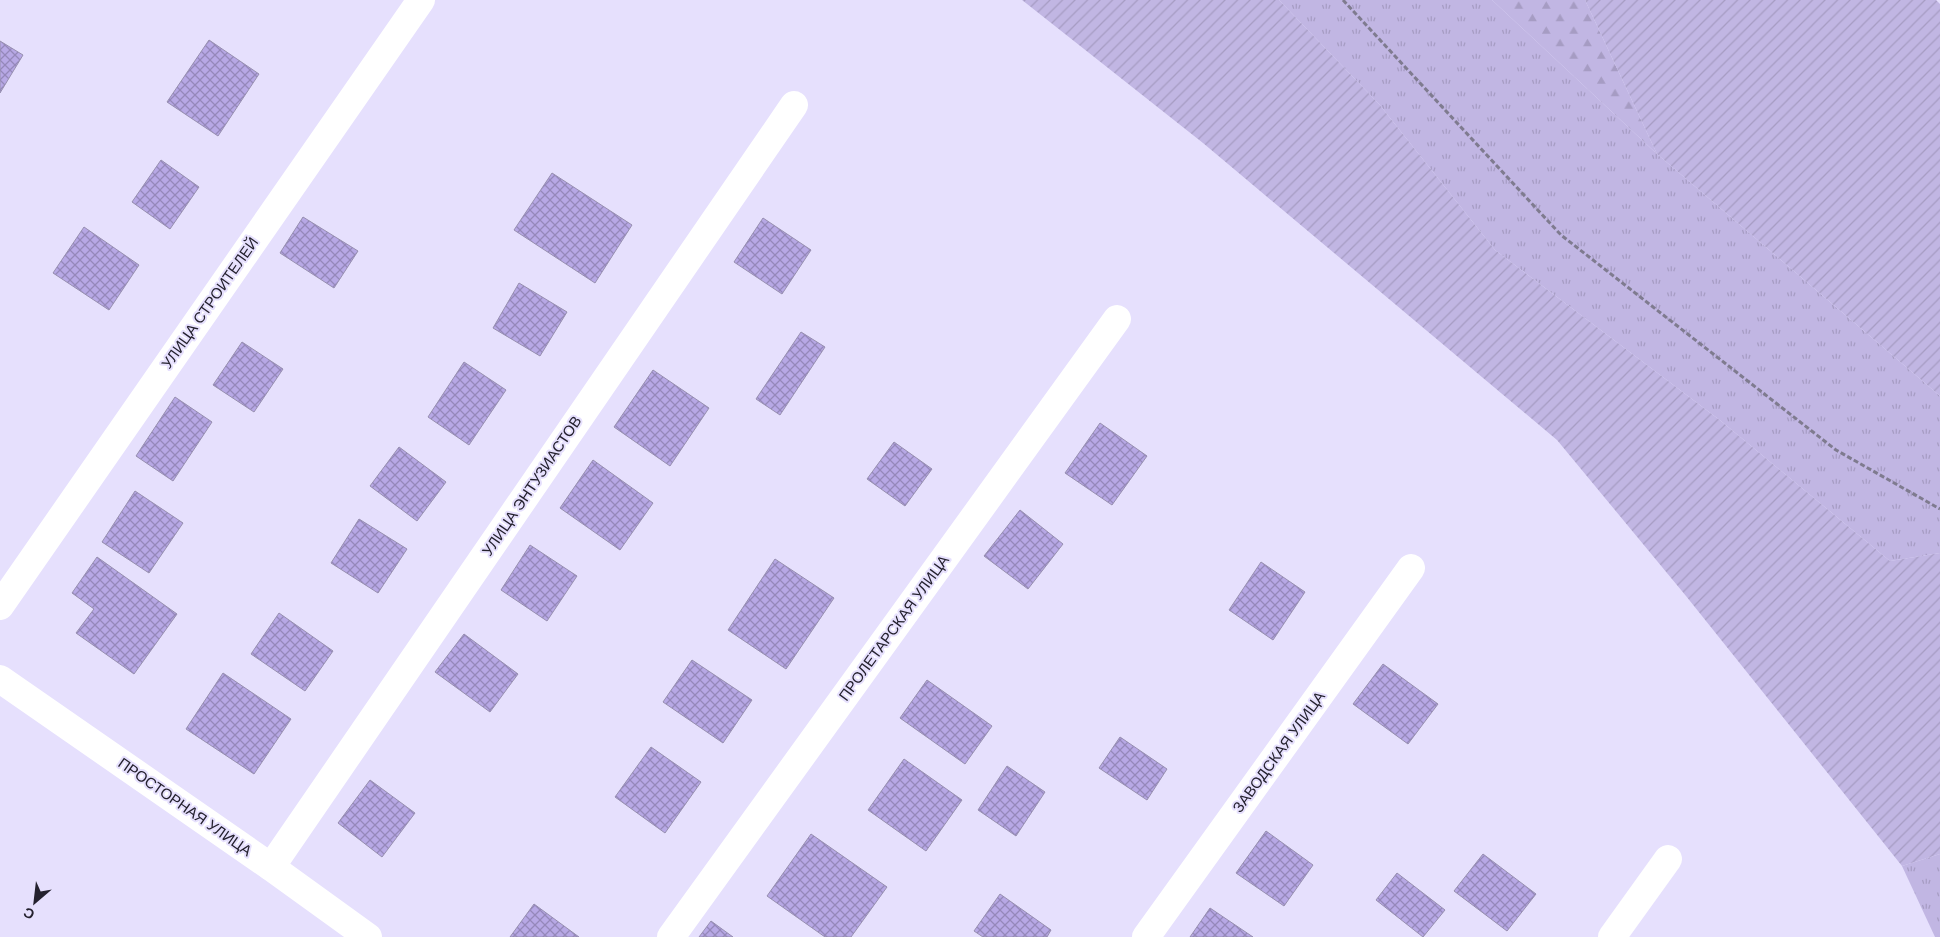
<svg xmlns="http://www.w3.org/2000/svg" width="1940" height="937" font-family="'DM Sans',sans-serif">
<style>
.grass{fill:url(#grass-tufts)}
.forest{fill:url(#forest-firs)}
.garden{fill:url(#garden-furrows)}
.building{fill:url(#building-cross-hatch);stroke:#978fb0}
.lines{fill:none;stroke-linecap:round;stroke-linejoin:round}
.path{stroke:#7f7b8f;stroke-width:3;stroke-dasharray:5 2.5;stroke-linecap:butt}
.minor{stroke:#fff;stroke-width:28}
.labels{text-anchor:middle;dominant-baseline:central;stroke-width:4;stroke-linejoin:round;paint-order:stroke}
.street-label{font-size:15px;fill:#24212e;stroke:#e6e0fd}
</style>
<defs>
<pattern id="grass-tufts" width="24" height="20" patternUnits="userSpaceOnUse" patternTransform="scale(1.25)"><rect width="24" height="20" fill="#c1b6e3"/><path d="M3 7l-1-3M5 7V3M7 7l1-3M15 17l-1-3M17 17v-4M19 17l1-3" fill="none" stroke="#a69cc3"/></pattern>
<pattern id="forest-firs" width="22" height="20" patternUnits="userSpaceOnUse" patternTransform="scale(1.25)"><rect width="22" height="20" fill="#c1b6e3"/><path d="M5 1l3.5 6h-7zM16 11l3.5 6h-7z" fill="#a69cc3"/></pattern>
<pattern id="garden-furrows" width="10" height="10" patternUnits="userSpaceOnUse" patternTransform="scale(1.25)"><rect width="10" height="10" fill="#c1b6e3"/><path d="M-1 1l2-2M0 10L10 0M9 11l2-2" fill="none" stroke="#a69cc3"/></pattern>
<pattern id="building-cross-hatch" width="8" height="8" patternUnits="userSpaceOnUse" patternTransform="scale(1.25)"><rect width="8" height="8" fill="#b7a8e5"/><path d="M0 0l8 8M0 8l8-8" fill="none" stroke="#9588ba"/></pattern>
</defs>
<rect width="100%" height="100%" fill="#e6e0fd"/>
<g class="grass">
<path d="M 1279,0 L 1492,0 L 1657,154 L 1940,396 L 1940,553 L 1890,561 L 1721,421 L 1495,250 L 1379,104 Z"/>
<path d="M 1940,854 L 1940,937 L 1935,937 L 1902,866 Z"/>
</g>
<path class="forest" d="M 1492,0 L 1585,0 L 1657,154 Z"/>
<g class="garden">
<path d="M 1022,0 L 1279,0 L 1379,104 L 1495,250 L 1721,421 L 1890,561 L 1940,553 L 1940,854 L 1902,866 L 1686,596 L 1557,440 L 1203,143 Z"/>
<path d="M 1585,0 L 1936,0 L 1940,4 L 1940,396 L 1657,154 Z"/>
</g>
<g class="building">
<path d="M 209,40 L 259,74 L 218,136 L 167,102 Z"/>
<path d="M 0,41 L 23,55 L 0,93 Z"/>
<path d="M 161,160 L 199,187 L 170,229 L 132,202 Z"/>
<path d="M 552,173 L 632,225 L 595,283 L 514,230 Z"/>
<path d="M 303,217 L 358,251 L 334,288 L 280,253 Z"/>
<path d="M 763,218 L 811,250 L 782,294 L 734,262 Z"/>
<path d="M 84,227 L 139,265 L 109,310 L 53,273 Z"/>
<path d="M 519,283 L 567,312 L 540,356 L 493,328 Z"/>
<path d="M 801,332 L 825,347 L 780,415 L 756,399 Z"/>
<path d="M 242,342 L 283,369 L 254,412 L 213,385 Z"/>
<path d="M 464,362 L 506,390 L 469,445 L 428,417 Z"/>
<path d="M 653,370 L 709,408 L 670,466 L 614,427 Z"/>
<path d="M 175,397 L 212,422 L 173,481 L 136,456 Z"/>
<path d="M 1100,423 L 1147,456 L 1112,505 L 1065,473 Z"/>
<path d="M 894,442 L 932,469 L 905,506 L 867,479 Z"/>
<path d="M 399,447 L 446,482 L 417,521 L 370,486 Z"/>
<path d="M 593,460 L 653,503 L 620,550 L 560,508 Z"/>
<path d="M 135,491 L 183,523 L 149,573 L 102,542 Z"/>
<path d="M 1020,510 L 1063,544 L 1028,589 L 984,556 Z"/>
<path d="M 359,519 L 407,549 L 378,593 L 331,563 Z"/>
<path d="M 530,545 L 577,576 L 547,621 L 501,590 Z"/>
<path d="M 97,557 L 177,614 L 134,674 L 76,633 L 94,609 L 72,593 Z"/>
<path d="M 775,559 L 834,598 L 786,669 L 728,630 Z"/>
<path d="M 1261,562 L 1305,592 L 1273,640 L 1229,610 Z"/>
<path d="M 279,613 L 333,651 L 305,691 L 251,654 Z"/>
<path d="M 464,634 L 518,674 L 490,712 L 435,672 Z"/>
<path d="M 692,660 L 752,700 L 723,743 L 663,702 Z"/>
<path d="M 1383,664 L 1438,704 L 1408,744 L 1353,704 Z"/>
<path d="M 223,673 L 291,719 L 254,774 L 186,729 Z"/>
<path d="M 927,680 L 992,726 L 965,764 L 900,718 Z"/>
<path d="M 1120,737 L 1167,769 L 1147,800 L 1099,768 Z"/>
<path d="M 651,747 L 701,782 L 665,833 L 615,797 Z"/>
<path d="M 904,759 L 962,800 L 926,851 L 868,810 Z"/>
<path d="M 1007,766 L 1045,792 L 1016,836 L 978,810 Z"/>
<path d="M 370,780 L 415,813 L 382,857 L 338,823 Z"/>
<path d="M 1266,831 L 1313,865 L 1284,906 L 1236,873 Z"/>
<path d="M 811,834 L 887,887 L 851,937 L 825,937 L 767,896 Z"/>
<path d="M 1483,854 L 1536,894 L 1507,931 L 1454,891 Z"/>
<path d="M 1397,873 L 1445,910 L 1423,937 L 1376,900 Z"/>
<path d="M 1000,894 L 1051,930 L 1047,937 L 983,937 L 974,931 Z"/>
<path d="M 534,904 L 579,937 L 510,937 Z"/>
<path d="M 1210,908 L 1253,937 L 1190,937 Z"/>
<path d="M 711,921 L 733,937 L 699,937 Z"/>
</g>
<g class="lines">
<path class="path" d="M 1343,0 L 1561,235 L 1836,450 L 1940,509"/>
<g class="minor">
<path d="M 0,606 L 421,0"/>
<path d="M 0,679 L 271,867 L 368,937"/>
<path d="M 271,867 L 794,105"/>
<path d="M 671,937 L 1117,319"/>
<path d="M 1146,937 L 1411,568"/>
<path d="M 1612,937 L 1668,859"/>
</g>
</g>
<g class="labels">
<g class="street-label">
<text transform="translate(210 303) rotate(-55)">УЛИЦА СТРОИТЕЛЕЙ</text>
<text transform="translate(532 486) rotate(-56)">УЛИЦА ЭНТУЗИАСТОВ</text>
<text transform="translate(894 628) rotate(-54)">ПРОЛЕТАРСКАЯ УЛИЦА</text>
<text transform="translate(1279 752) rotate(-54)">ЗАВОДСКАЯ УЛИЦА</text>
<text transform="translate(185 807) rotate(35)">ПРОСТОРНАЯ УЛИЦА</text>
</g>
</g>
<g transform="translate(35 902) rotate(208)" stroke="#e6e0fd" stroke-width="4" paint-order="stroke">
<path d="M0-4L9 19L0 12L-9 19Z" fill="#24212e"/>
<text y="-8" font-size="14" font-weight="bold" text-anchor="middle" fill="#24212e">С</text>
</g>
</svg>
